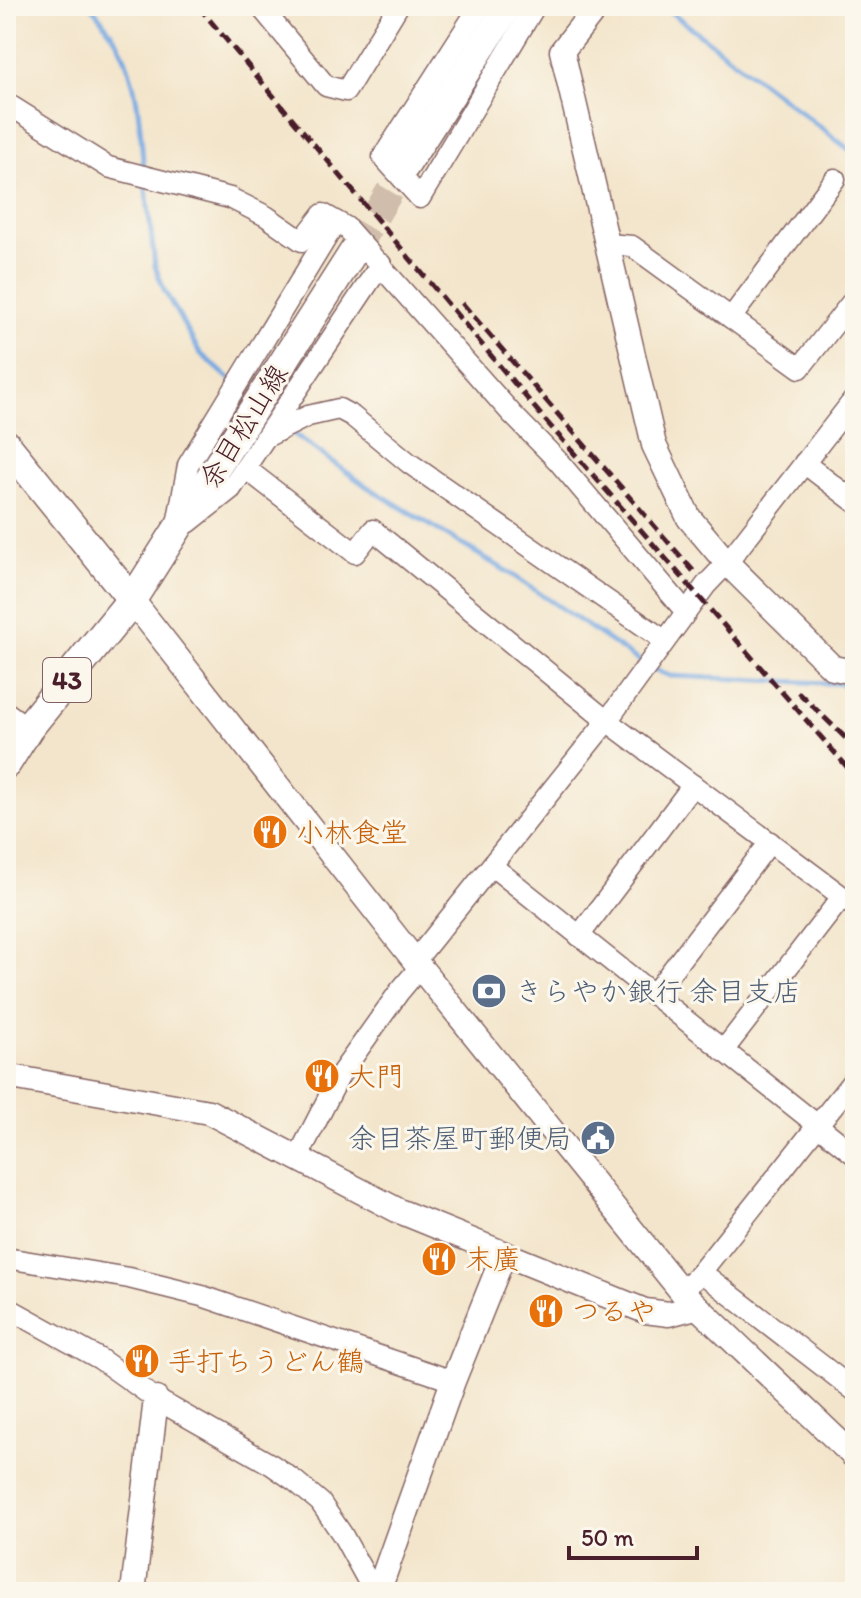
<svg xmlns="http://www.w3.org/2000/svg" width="861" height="1598" font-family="Itim,'Klee One',sans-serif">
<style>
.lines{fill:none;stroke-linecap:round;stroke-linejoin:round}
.stream{stroke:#76a8e1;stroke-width:5}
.secondary-tunnel{stroke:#d1bdab;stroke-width:28;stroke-dasharray:28 14;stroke-linecap:butt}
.minor-casing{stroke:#856463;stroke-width:23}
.tertiary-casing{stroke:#856463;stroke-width:27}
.secondary-casing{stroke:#856463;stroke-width:31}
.primary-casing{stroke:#856463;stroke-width:33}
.minor{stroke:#fff;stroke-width:20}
.tertiary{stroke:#fff;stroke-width:24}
.secondary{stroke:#fff;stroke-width:28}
.primary{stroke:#fff;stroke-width:30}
.rail{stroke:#4a1f2b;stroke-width:5;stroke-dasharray:12 6;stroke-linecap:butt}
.labels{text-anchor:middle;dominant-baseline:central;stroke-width:6;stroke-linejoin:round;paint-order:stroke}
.shield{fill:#fbf7ec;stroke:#7f6065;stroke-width:2}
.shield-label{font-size:26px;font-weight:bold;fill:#4a1f2b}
.street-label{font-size:28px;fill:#4a1f2b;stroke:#fbf7ec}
.food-label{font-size:28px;fill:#c56008;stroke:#fbf7ec;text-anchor:start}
.service-label{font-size:28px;fill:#4e5e75;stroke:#fbf7ec;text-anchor:start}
</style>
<rect width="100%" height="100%" fill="#fbf7ec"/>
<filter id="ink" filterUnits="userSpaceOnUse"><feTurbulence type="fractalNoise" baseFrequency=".0125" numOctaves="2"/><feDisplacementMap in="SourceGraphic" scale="16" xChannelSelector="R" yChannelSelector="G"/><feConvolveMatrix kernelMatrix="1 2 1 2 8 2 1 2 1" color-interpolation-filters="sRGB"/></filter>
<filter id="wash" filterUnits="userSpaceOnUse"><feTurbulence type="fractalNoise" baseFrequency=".006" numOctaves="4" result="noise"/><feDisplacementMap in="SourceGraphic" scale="32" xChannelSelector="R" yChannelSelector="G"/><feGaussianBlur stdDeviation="1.8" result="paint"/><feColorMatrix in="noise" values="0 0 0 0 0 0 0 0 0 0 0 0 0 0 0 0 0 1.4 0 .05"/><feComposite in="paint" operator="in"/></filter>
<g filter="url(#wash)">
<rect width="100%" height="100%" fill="#f3e5cb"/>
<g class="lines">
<g class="stream">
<path d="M 91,6 C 101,19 113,33 120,47 C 139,85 140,129 144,170"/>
<path d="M 663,6 L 855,154"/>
<path d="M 145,180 L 155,266 L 164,290 L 200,353 L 234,383"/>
<path d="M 290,431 L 366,486 L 511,574 L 642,663"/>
<path d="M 651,668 L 670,676 L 848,684 L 855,688"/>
</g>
</g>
</g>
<g filter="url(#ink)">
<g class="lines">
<path class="secondary-tunnel" d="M 354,251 L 405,166"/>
<defs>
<g id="minor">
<path d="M 260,6 L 326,86 L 346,91 L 398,6"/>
<path d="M 480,6 L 383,157 L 420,198 L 535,6"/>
<path d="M 6,103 L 108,167 L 230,198 L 266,216 L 302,241 L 323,214 L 346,227 L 512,414 L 558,461 L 686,612"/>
<path d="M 607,244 L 632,246 L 800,368 L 855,298"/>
<path d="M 731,318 L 835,179"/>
<path d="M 266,437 L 308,416 L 339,409 L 352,416 L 409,463 L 664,640"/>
<path d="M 804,463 L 855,502"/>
<path d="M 245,468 L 355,553 L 373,530 L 607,721 L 855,906"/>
<path d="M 178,519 L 188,465 L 336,222"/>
<path d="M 188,523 L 231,489 L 381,264"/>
<path d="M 6,712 L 28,728"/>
<path d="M 492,866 L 855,1155"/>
<path d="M 579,936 L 693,785"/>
<path d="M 415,961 L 607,721 L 706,585 L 727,563 L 855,398"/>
<path d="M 653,995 L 770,842"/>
<path d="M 723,1051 L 842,897"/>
<path d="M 297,1159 L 340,1075 L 399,992 L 420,967"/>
<path d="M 6,1258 L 129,1278 L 202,1296 L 453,1381"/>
<path d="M 701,1272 L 855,1391"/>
<path d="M 682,1292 L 701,1272 L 855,1078"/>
<path d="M 6,1307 L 100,1359 L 156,1399 L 272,1465 L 295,1481 L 320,1502 L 342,1534 L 374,1592"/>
</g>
<g id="tertiary">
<path d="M 597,6 L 562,51 L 654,445 L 689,518 L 727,563 L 833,668 L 855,672"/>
<path d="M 132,600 L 415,961 L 682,1292 L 855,1457"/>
<path d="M 6,1076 L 209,1112 L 399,1211 L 645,1311 L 669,1314 L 696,1307"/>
<path d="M 133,1592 L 156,1399"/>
<path d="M 378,1592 L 453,1381 L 504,1254"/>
</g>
<g id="secondary">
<path d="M 405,166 L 508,6"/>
<path d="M 6,444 L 132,600 L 354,251"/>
</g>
<path id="primary" d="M 6,763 L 28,728 L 132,600"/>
</defs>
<use href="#minor" class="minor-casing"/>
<use href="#tertiary" class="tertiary-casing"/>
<use href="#secondary" class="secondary-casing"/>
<use href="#primary" class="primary-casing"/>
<use href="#minor" class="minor"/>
<use href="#tertiary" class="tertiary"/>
<use href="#secondary" class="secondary"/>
<use href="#primary" class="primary"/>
<g class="rail">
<path d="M 198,6 L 546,421 L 855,776"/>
<path d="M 462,303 L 695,573"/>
<path d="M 798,692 L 855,747"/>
</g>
</g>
</g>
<defs>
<symbol id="restaurant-disc" viewBox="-11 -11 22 22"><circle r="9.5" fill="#e8710a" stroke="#fbf7ec"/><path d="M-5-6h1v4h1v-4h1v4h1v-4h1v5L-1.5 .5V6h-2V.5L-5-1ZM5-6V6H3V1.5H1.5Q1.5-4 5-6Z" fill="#fff"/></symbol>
<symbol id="bank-disc" viewBox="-11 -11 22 22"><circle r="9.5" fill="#5c6f8a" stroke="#fbf7ec"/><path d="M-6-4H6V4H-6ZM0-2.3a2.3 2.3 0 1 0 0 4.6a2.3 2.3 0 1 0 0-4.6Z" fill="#fff"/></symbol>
<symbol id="civic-disc" viewBox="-11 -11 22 22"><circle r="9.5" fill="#5c6f8a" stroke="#fbf7ec"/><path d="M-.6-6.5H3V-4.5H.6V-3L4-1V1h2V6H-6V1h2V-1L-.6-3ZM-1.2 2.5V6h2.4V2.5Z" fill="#fff"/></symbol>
</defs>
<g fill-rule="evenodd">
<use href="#restaurant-disc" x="250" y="812" width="40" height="40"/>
<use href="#bank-disc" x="469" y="971" width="40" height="40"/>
<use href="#restaurant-disc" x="302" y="1056" width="40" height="40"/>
<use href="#civic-disc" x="578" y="1118" width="40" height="40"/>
<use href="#restaurant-disc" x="419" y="1239" width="40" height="40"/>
<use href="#restaurant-disc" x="526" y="1291" width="40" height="40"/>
<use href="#restaurant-disc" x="122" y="1341" width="40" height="40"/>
</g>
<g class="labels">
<rect class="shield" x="43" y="658" width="48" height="44" rx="6"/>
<g class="shield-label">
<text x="67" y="680">43</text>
</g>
<g class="street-label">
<text transform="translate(243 426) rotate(-58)">余目松山線</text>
</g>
<g class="food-label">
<text x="296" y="832">小林食堂</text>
<text x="348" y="1076">大門</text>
<text x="465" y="1259">末廣</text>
<text x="572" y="1311">つるや</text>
<text x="168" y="1361">手打ちうどん鶴</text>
</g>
<g class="service-label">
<text x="515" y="991">きらやか銀行 余目支店</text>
<text x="572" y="1138" text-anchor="end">余目茶屋町郵便局</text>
</g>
</g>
<rect width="861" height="1598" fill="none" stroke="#fbf7ec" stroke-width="32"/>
<path d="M569 1546v12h128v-12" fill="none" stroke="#4a1f2b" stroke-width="4"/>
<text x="581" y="1546" font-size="24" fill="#4a1f2b" stroke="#fbf7ec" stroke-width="6" paint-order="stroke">50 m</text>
</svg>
